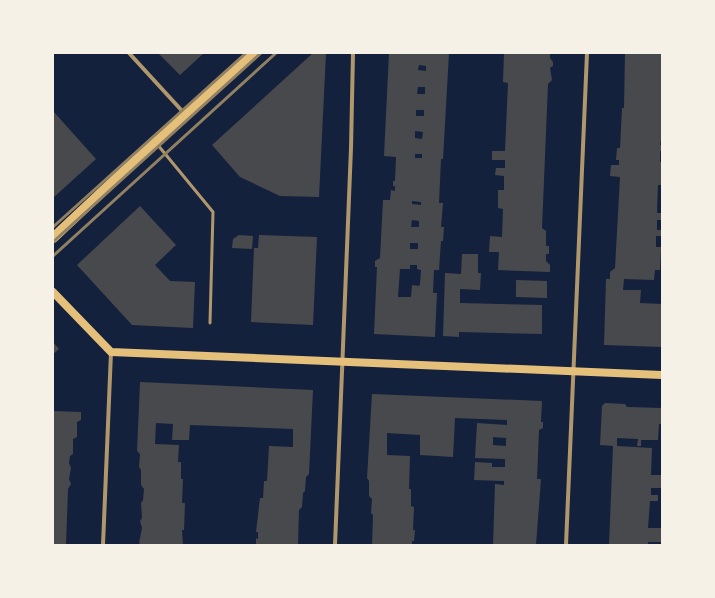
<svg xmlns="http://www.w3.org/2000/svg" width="715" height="598" font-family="Cabin,sans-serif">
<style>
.building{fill:#48494c;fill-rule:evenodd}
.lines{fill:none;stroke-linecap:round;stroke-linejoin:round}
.service{stroke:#b1986c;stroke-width:3}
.minor{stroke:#b1986c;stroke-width:4}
.secondary{stroke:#e5c07b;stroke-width:8}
.primary{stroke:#e5c07b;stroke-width:10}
.rail{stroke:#918062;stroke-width:3}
</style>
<rect width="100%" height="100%" fill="#14213d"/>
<g class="building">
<path d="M 158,53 L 204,53 L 180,75 Z"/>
<path d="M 313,53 L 326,53 L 319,197 L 280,196 L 240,177 L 212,145 Z"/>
<path d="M 389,53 L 449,53 L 443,159 L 441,159 L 439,203 L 443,203 L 441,227 L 444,227 L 443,241 L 441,241 L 439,270 L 434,270 L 433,293 L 437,293 L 435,337 L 374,334 L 377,267 L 375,267 L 375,261 L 380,258 L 383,200 L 390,200 L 391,190 L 395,191 L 395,186 L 393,186 L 393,181 L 395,181 L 396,157 L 384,156 ZM 419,65 L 426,66 L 426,71 L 418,70 ZM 418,87 L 425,87 L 425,94 L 417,94 ZM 416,110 L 424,110 L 424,116 L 416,116 ZM 415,131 L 423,132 L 422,139 L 415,138 ZM 415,154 L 422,154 L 422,158 L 415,158 ZM 412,201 L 421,202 L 421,205 L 412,204 ZM 412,220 L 419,221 L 419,227 L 411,227 ZM 410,243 L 418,243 L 418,249 L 410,249 ZM 410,265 L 417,265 L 417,269 L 421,270 L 420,284 L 419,286 L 412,285 L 411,297 L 398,297 L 400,269 L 410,269 Z"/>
<path d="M 504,53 L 550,53 L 550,58 L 553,62 L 553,66 L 550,68 L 552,80 L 548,84 L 542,228 L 546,231 L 546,246 L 549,246 L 549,254 L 546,254 L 546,261 L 550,265 L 550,272 L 498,270 L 499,252 L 489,252 L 490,236 L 502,237 L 503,209 L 498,208 L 498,190 L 504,190 L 504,176 L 495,175 L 496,168 L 505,168 L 505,160 L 492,160 L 492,151 L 505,151 L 508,83 L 503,82 Z"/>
<path d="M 625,53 L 662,53 L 662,133 L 660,145 L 662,145 L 662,151 L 660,151 L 660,162 L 662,162 L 662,185 L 658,185 L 657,213 L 662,213 L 662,220 L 657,220 L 657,230 L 661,230 L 661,236 L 656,236 L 656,247 L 661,247 L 660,270 L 655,270 L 654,280 L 624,279 L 623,290 L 641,290 L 640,303 L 662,304 L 662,347 L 604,345 L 606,279 L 610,279 L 610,272 L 615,268 L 620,177 L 610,176 L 611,165 L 619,165 L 619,160 L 616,160 L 617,148 L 620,148 L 622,108 L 624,108 Z"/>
<path d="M 53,111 L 96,159 L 53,198 Z"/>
<path d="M 140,206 L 176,245 L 155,265 L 170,281 L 195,282 L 193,328 L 132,325 L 77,265 Z"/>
<path d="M 239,235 L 253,236 L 252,249 L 232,248 L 233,239 Z"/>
<path d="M 259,235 L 317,237 L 313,325 L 251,322 L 254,248 L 258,248 Z"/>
<path d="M 462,254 L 478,254 L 478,273 L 481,273 L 480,290 L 460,289 L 460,303 L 542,305 L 542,334 L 459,332 L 459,337 L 443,336 L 445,273 L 461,274 Z"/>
<path d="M 516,280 L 547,281 L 547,298 L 516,297 Z"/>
<path d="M 53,342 L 59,349 L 53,354 Z"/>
<path d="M 140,382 L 313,390 L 309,474 L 306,477 L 305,491 L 303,493 L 302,507 L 299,510 L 298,545 L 256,545 L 256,538 L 258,539 L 258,532 L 256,532 L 260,498 L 263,498 L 264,481 L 267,481 L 269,446 L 293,447 L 293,429 L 190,425 L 189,440 L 172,440 L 173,424 L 156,423 L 155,444 L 179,445 L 178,462 L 181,462 L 181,479 L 183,479 L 182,503 L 185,503 L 184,530 L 182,530 L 183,545 L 141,545 L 139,543 L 142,528 L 140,521 L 142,518 L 141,503 L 143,500 L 144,489 L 141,485 L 141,470 L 139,467 L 140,454 L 137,451 Z"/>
<path d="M 372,394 L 542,401 L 541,422 L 543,422 L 543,428 L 539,430 L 537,479 L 541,479 L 536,545 L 493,545 L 495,484 L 504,485 L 504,481 L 474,480 L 475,462 L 492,463 L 492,467 L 505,467 L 505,459 L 475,458 L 477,423 L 507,425 L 507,420 L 455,418 L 453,457 L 420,455 L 420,435 L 387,433 L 387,455 L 410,456 L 409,489 L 411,489 L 411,506 L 414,507 L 413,530 L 415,530 L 414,541 L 412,541 L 412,545 L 372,545 L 373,515 L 371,513 L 372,499 L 369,496 L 369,481 L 367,478 ZM 493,437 L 506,438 L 506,446 L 493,445 Z"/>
<path d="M 605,403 L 625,404 L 627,407 L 662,408 L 662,424 L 659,424 L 658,440 L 641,440 L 641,446 L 637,446 L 638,439 L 617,438 L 617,446 L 652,448 L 651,475 L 662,475 L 662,488 L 651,488 L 651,495 L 658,495 L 658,501 L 650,501 L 648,528 L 662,528 L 662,542 L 648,542 L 648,545 L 609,545 L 613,446 L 600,445 L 602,406 Z"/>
<path d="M 53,411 L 81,412 L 81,420 L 77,422 L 77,437 L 73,439 L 73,454 L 70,456 L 69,463 L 71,468 L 69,479 L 71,484 L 68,489 L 66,545 L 53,545 Z"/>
</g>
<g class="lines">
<path class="service" d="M 157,144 L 213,212 L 210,323"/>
<g class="minor">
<path d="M 129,53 L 184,113"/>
<path d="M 103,545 L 111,352"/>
<path d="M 335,545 L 351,148 L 353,53"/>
<path d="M 566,545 L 587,53"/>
</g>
<path class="secondary" d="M 53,292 L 111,352 L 662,375"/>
<path class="primary" d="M 53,238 L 185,114 L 255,53"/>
<g class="rail">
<path d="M 53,227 L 246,53"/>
<path d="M 53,242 L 261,53"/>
<path d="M 53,256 L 276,53"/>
</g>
</g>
<rect width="715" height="598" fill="none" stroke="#f6f1e7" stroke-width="108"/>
</svg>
